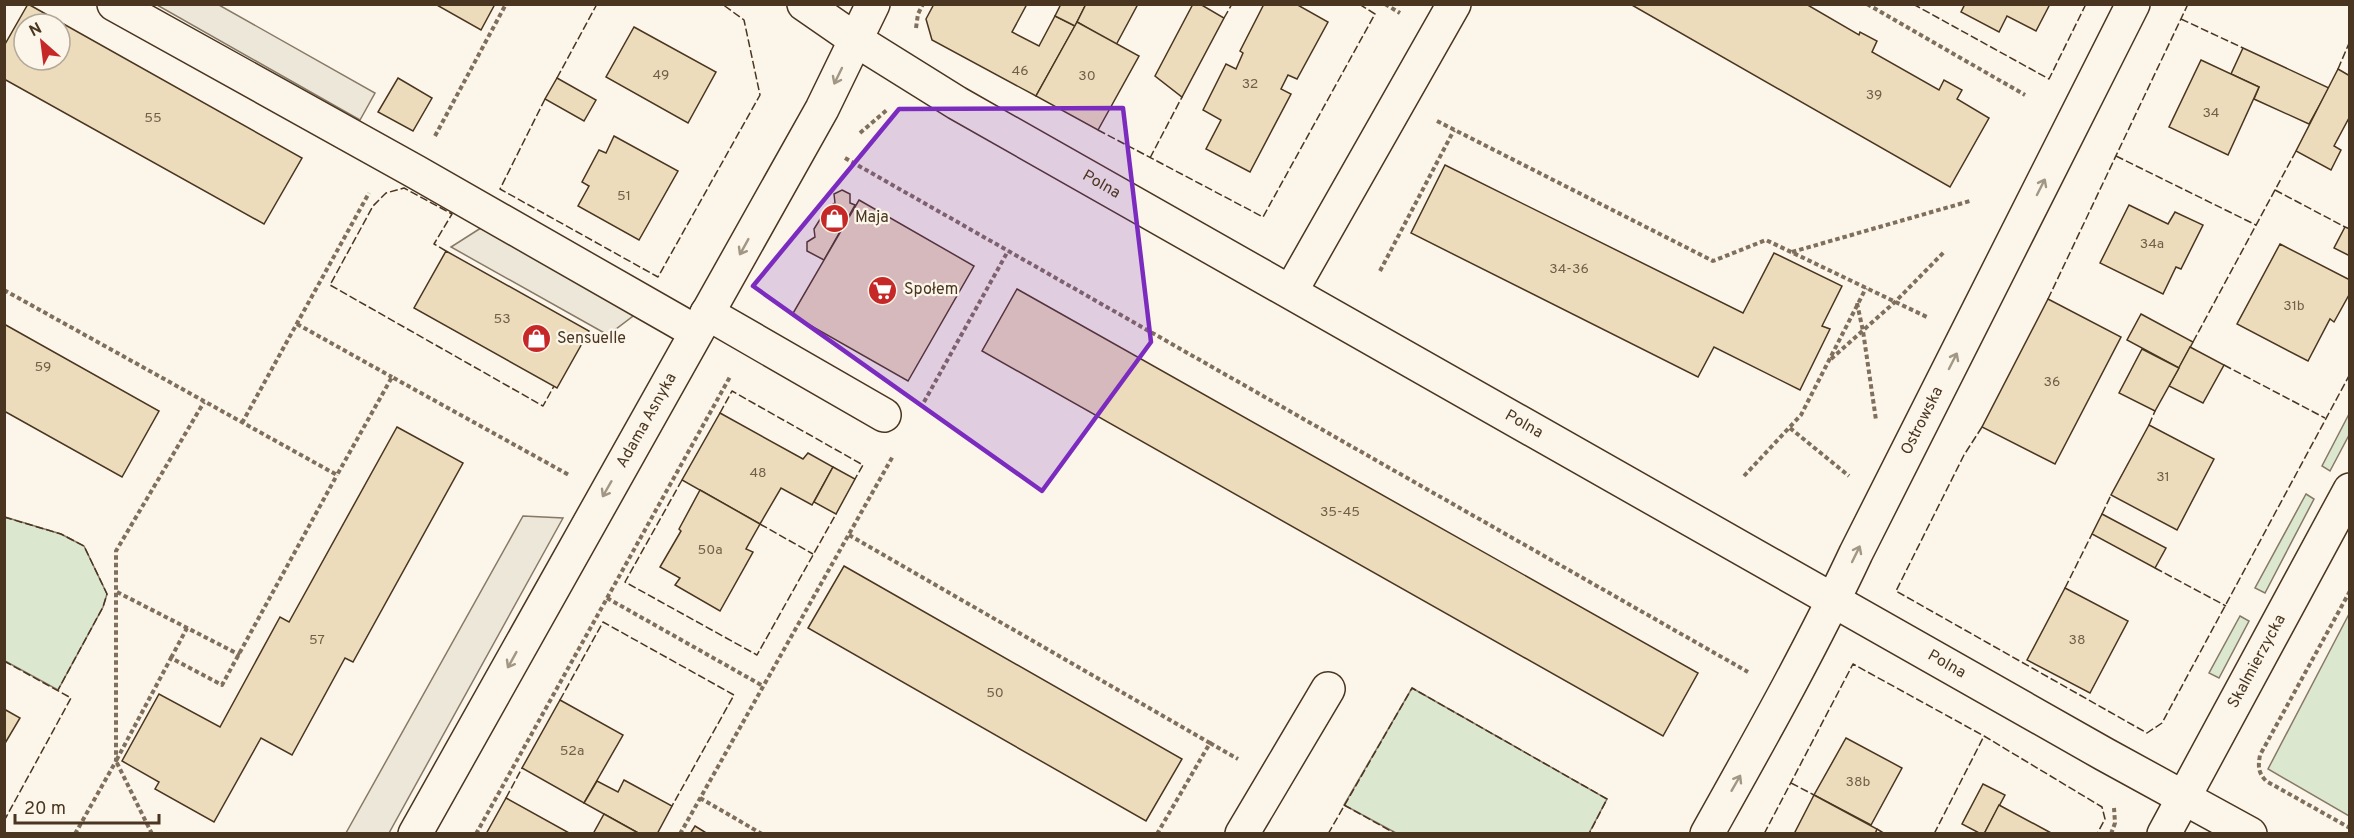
<svg xmlns="http://www.w3.org/2000/svg" width="2354" height="838" font-family="Overpass,sans-serif">
<style>
.green{fill:#dce7d0;stroke:#887966;stroke-width:1.5}
.parking{fill:#ede7d9;stroke:#887966;stroke-width:1.5}
.building{fill:#ecdcbc;stroke:#4a3520;stroke-width:1.5;fill-rule:evenodd}
.lines{fill:none;stroke-linecap:round;stroke-linejoin:round}
.minor-casing{stroke:#4a3520;stroke-width:36}
.path{stroke:#7f6f5c;stroke-width:4;stroke-dasharray:4.5 3;stroke-linecap:butt}
.minor{stroke:#fbf6e9;stroke-width:33}
.fence{stroke:#4a3520;stroke-width:1.5;stroke-dasharray:8 3;stroke-linecap:butt}
.oneway{stroke:#a29684}
.marked{fill:#7b2cbf;fill-opacity:0.2;stroke:#7b2cbf;stroke-width:4.5;stroke-linejoin:round}
.labels{text-anchor:middle;dominant-baseline:central;stroke-width:4.5;stroke-linejoin:round;paint-order:stroke}
.number-label{font-size:14px;fill:#725f47}
.street-label{font-size:16px;fill:#4a3520;stroke:#fbf6e9}
.poi-label{font-size:16px;fill:#4a3520;stroke:#fbf6e9;text-anchor:start}
</style>
<rect width="100%" height="100%" fill="#fbf6e9"/>
<g class="green">
<path d="M 2349,414 L 2349,435 L 2330,471 L 2322,466 Z"/>
<path d="M 2306,494 L 2314,499 L 2265,593 L 2255,588 Z"/>
<path d="M 5,517 L 61,534 L 84,546 L 107,594 L 103,607 L 58,690 L 5,661 Z"/>
<path d="M 2349,614 L 2349,816 L 2268,769 Z"/>
<path d="M 2240,616 L 2249,621 L 2219,678 L 2209,673 Z"/>
<path d="M 1412,688 L 1607,799 L 1589,833 L 1396,833 L 1344,805 Z"/>
</g>
<g class="parking">
<path d="M 157,5 L 219,5 L 375,93 L 360,120 Z"/>
<path d="M 484,226 L 637,313 L 608,335 L 451,247 Z"/>
<path d="M 523,516 L 563,518 L 389,833 L 346,833 Z"/>
</g>
<g class="building">
<path d="M 28,4 L 302,158 L 264,224 L 4,79 L 4,46 ZM 24,24 L 60,24 L 60,60 L 24,60 Z"/>
<path d="M 435,4 L 495,4 L 481,30 Z"/>
<path d="M 934,4 L 1027,4 L 1012,32 L 1039,46 L 1055,16 L 1075,26 L 1036,96 L 932,40 L 926,19 Z"/>
<path d="M 1061,4 L 1086,4 L 1075,26 L 1055,16 Z"/>
<path d="M 1086,4 L 1138,4 L 1116,45 L 1077,22 Z"/>
<path d="M 1193,4 L 1200,4 L 1224,18 L 1182,97 L 1155,76 Z"/>
<path d="M 1264,4 L 1296,4 L 1328,22 L 1297,79 L 1288,75 L 1281,89 L 1291,94 L 1250,172 L 1206,149 L 1221,120 L 1203,110 L 1226,64 L 1236,69 L 1243,53 L 1240,51 Z"/>
<path d="M 1630,4 L 1806,4 L 1859,35 L 1860,32 L 1877,41 L 1872,52 L 1939,90 L 1944,80 L 1962,90 L 1957,99 L 1989,118 L 1950,187 Z"/>
<path d="M 1965,4 L 2050,4 L 2036,31 L 2007,16 L 1999,32 L 1961,12 Z"/>
<path d="M 1077,22 L 1139,56 L 1098,130 L 1036,96 Z"/>
<path d="M 634,27 L 716,72 L 688,123 L 606,77 Z"/>
<path d="M 2243,48 L 2329,88 L 2309,124 L 2254,99 L 2259,87 L 2231,74 Z"/>
<path d="M 2201,60 L 2259,87 L 2228,155 L 2169,127 Z"/>
<path d="M 2338,69 L 2350,76 L 2350,116 L 2334,146 L 2341,150 L 2331,170 L 2296,151 Z"/>
<path d="M 398,78 L 432,98 L 413,131 L 378,112 Z"/>
<path d="M 557,78 L 596,100 L 584,121 L 545,99 Z"/>
<path d="M 614,136 L 678,171 L 639,240 L 578,206 L 589,186 L 582,182 L 599,150 L 606,153 Z"/>
<path d="M 1445,165 L 1743,313 L 1774,253 L 1842,286 L 1822,326 L 1830,329 L 1800,390 L 1714,347 L 1698,377 L 1411,233 Z"/>
<path d="M 842,190 L 850,194 L 850,203 L 855,205 L 824,260 L 807,251 L 807,242 L 815,237 L 814,229 L 827,208 L 835,203 L 834,194 Z"/>
<path d="M 859,200 L 974,266 L 908,381 L 792,315 Z"/>
<path d="M 2129,205 L 2168,224 L 2175,212 L 2203,225 L 2181,269 L 2176,267 L 2163,294 L 2100,263 Z"/>
<path d="M 2345,227 L 2350,229 L 2350,256 L 2334,248 Z"/>
<path d="M 2280,244 L 2350,280 L 2350,293 L 2334,322 L 2330,319 L 2308,361 L 2237,324 Z"/>
<path d="M 446,251 L 589,331 L 557,388 L 414,308 Z"/>
<path d="M 1017,289 L 1698,673 L 1663,736 L 982,351 Z"/>
<path d="M 2048,299 L 2121,337 L 2055,464 L 1982,427 Z"/>
<path d="M 2141,314 L 2193,342 L 2179,368 L 2127,340 Z"/>
<path d="M 4,324 L 159,411 L 122,477 L 4,411 Z"/>
<path d="M 2190,347 L 2224,365 L 2203,403 L 2169,386 Z"/>
<path d="M 2142,349 L 2179,368 L 2155,411 L 2119,393 Z"/>
<path d="M 720,413 L 803,459 L 808,453 L 833,467 L 812,505 L 781,488 L 760,524 L 682,480 Z"/>
<path d="M 2149,425 L 2214,459 L 2177,530 L 2111,495 Z"/>
<path d="M 397,427 L 463,463 L 353,662 L 345,658 L 292,755 L 261,738 L 214,822 L 155,789 L 159,782 L 122,761 L 159,694 L 220,727 L 280,617 L 289,622 Z"/>
<path d="M 833,467 L 855,479 L 836,514 L 814,502 Z"/>
<path d="M 700,490 L 760,524 L 746,549 L 753,552 L 720,611 L 675,585 L 680,578 L 660,567 L 681,531 L 679,529 Z"/>
<path d="M 2102,514 L 2166,548 L 2155,568 L 2092,534 Z"/>
<path d="M 844,566 L 1182,759 L 1146,821 L 808,628 Z"/>
<path d="M 2065,588 L 2128,621 L 2090,693 L 2027,660 Z"/>
<path d="M 560,700 L 623,735 L 584,803 L 522,768 Z"/>
<path d="M 4,709 L 20,718 L 4,745 Z"/>
<path d="M 1846,738 L 1902,768 L 1871,825 L 1814,795 Z"/>
<path d="M 624,780 L 672,806 L 657,834 L 640,834 L 584,803 L 597,781 L 618,792 Z"/>
<path d="M 1983,784 L 2005,795 L 1984,834 L 1981,834 L 1962,824 Z"/>
<path d="M 1814,795 L 1877,829 L 1875,834 L 1794,834 Z"/>
<path d="M 506,798 L 571,834 L 486,834 Z"/>
<path d="M 1999,805 L 2053,834 L 1984,834 Z"/>
<path d="M 604,814 L 640,834 L 593,834 Z"/>
<path d="M 695,826 L 708,834 L 690,834 Z"/>
</g>
<g class="lines">
<defs>
<g id="minor">
<path d="M 114,4 L 416,172 L 696,332"/>
<path id="s1" d="M 804,4 L 856,40 L 957,103 L 2104,754 L 2250,834"/>
<path d="M 1291,291 L 1454,4"/>
<path d="M 707,313 L 884,415"/>
<path id="s2" d="M 415,834 L 822,109 L 873,4"/>
<path d="M 1242,834 L 1328,689"/>
<path id="s3" d="M 1707,834 C 1759,741 1811,649 1856,553 L 2133,4"/>
<path id="s4" d="M 2164,834 L 2350,490"/>
</g>
</defs>
<use href="#minor" class="minor-casing"/>
<g class="path">
<path d="M 1385,4 L 1400,13"/>
<path d="M 1867,4 L 2025,95"/>
<path d="M 916,28 L 918,14 L 923,4"/>
<path d="M 1437,121 L 1713,261 L 1766,240 L 1929,318"/>
<path d="M 860,133 L 888,109"/>
<path d="M 435,136 L 506,4"/>
<path d="M 845,158 L 1748,672"/>
<path d="M 1792,252 L 1970,201"/>
<path d="M 1380,271 L 1454,130"/>
<path d="M 4,290 L 337,475 L 392,377 L 569,475"/>
<path d="M 1857,303 L 1863,331 L 1876,420"/>
<path d="M 297,324 L 392,377"/>
<path d="M 1831,359 L 1895,302 L 1945,251"/>
<path d="M 924,402 L 1008,251"/>
<path d="M 242,423 L 369,193"/>
<path d="M 1790,428 L 1849,476"/>
<path d="M 1744,476 L 1801,415 L 1866,288"/>
<path d="M 849,535 L 1210,743 L 1157,834"/>
<path d="M 2350,591 L 2260,755 C 2258,767 2258,772 2266,781 L 2350,828"/>
<path d="M 117,592 L 240,655"/>
<path d="M 607,598 L 763,686"/>
<path d="M 171,658 L 187,628"/>
<path d="M 1210,743 L 1238,759"/>
<path d="M 700,798 L 762,834"/>
<path d="M 75,834 L 116,761 L 116,551 L 204,402"/>
<path d="M 152,834 L 116,761 L 171,658 L 222,685 L 337,475"/>
<path d="M 476,834 L 731,375"/>
<path d="M 680,834 L 893,456"/>
<path d="M 2111,834 L 2115,823 L 2114,808"/>
</g>
<use href="#minor" class="minor"/>
<g class="fence">
<path d="M 1913,4 L 2049,79 L 2086,4"/>
<path d="M 1224,18 L 1232,4"/>
<path d="M 2181,19 L 2243,48"/>
<path d="M 2338,69 L 2350,41"/>
<path d="M 557,78 L 597,4"/>
<path d="M 545,99 L 500,189 L 658,277 L 760,95 L 744,20 L 722,4"/>
<path d="M 1098,130 L 1263,217 L 1375,14 L 1359,4"/>
<path d="M 2116,156 L 2256,225"/>
<path d="M 1150,158 L 1182,97"/>
<path d="M 2275,190 L 2345,227"/>
<path d="M 446,251 L 434,244 L 452,214 L 404,188 L 386,193 L 373,206 L 330,285 L 543,406 L 554,386"/>
<path d="M 2048,299 L 2188,4"/>
<path d="M 2193,342 L 2296,151"/>
<path d="M 2224,365 L 2325,418"/>
<path d="M 720,413 L 732,391 L 863,465 L 855,479"/>
<path d="M 2149,425 L 2155,411"/>
<path d="M 1982,427 L 1964,455 L 1896,591 L 2147,733 L 2162,723 L 2350,374"/>
<path d="M 682,480 L 625,582 L 757,655 L 836,514"/>
<path d="M 2102,514 L 2111,495"/>
<path d="M 4,517 L 61,534 L 84,546 L 107,594 L 103,607 L 58,690"/>
<path d="M 760,524 L 813,554"/>
<path d="M 2155,568 L 2226,606"/>
<path d="M 2065,588 L 2092,534"/>
<path d="M 4,661 L 71,698 L 4,821"/>
<path d="M 560,700 L 603,622 L 734,695 L 672,806"/>
<path d="M 1791,783 L 1814,795"/>
<path d="M 506,798 L 522,768"/>
<path d="M 1344,805 L 1396,834"/>
<path d="M 1877,829 L 1885,834"/>
<path d="M 1328,834 L 1412,688 L 1607,799 L 1589,834"/>
<path d="M 1764,834 L 1853,664 L 1984,736 L 2102,807 L 2105,819 L 2097,834"/>
<path d="M 1934,834 L 1984,736"/>
</g>
</g>
<defs><path id="oneway-shaft" d="M-6 0H5M1.5-3L5.5 0L1.5 3" fill="none" stroke-width="1.6" stroke-linecap="round" stroke-linejoin="round" transform="scale(1.5)"/></defs>
<g class="oneway">
<use href="#oneway-shaft" transform="translate(838 76) rotate(116)"/>
<use href="#oneway-shaft" transform="translate(2041 187) rotate(-63)"/>
<use href="#oneway-shaft" transform="translate(744 247) rotate(119)"/>
<use href="#oneway-shaft" transform="translate(1953 361) rotate(-63)"/>
<use href="#oneway-shaft" transform="translate(607 489) rotate(120)"/>
<use href="#oneway-shaft" transform="translate(1856 554) rotate(-64)"/>
<use href="#oneway-shaft" transform="translate(512 660) rotate(119)"/>
<use href="#oneway-shaft" transform="translate(1736 783) rotate(-60)"/>
</g>
<path class="marked" d="M 1123,108 L 1151,342 L 1042,491 L 753,286 L 899,109 Z"/>
<defs>
<symbol id="shop-disc" viewBox="-11 -11 22 22"><circle r="9.5" fill="#c62828" stroke="#fbf6e9"/><path d="M-5-2.5h2.3a2.7 3.5 0 0 1 5.4 0H5L5.5 6h-11ZM-1.5-2.5h3a1.5 2.3 0 0 0-3 0Z" fill="#fff"/></symbol>
<symbol id="supermarket-disc" viewBox="-11 -11 22 22"><circle r="9.5" fill="#c62828" stroke="#fbf6e9"/><path d="M-6-5.5h2.5l.6 2H6L4.5 2H-2.5L-4.4-4H-6ZM-1.5 3.2a1.3 1.3 0 1 0 .1 0ZM3 3.2a1.3 1.3 0 1 0 .1 0Z" fill="#fff"/></symbol>
</defs>
<g fill-rule="evenodd">
<use href="#shop-disc" x="818" y="202" width="33" height="33"/>
<use href="#supermarket-disc" x="866" y="274" width="33" height="33"/>
<use href="#shop-disc" x="520" y="322" width="33" height="33"/>
</g>
<g class="labels">
<g class="number-label">
<text x="1020" y="71">46</text>
<text x="661" y="75">49</text>
<text x="1087" y="76">30</text>
<text x="1250" y="84">32</text>
<text x="1874" y="95">39</text>
<text x="2211" y="113">34</text>
<text x="153" y="118">55</text>
<text x="624" y="196">51</text>
<text x="2152" y="244">34a</text>
<text x="1569" y="269">34-36</text>
<text x="2294" y="306">31b</text>
<text x="502" y="319">53</text>
<text x="43" y="367">59</text>
<text x="2052" y="382">36</text>
<text x="758" y="473">48</text>
<text x="2163" y="477">31</text>
<text x="1340" y="512">35-45</text>
<text x="710" y="550">50a</text>
<text x="317" y="640">57</text>
<text x="2077" y="640">38</text>
<text x="995" y="693">50</text>
<text x="572" y="751">52a</text>
<text x="1858" y="782">38b</text>
</g>
<g class="street-label">
<text stroke="none"><textPath href="#s1" startOffset="348">Polna</textPath></text>
<text stroke="none"><textPath href="#s2" startOffset="474">Adama Asnyka</textPath></text>
<text stroke="none"><textPath href="#s3" startOffset="466">Ostrowska</textPath></text>
<text stroke="none"><textPath href="#s1" startOffset="834">Polna</textPath></text>
<text stroke="none"><textPath href="#s4" startOffset="196">Skalmierzycka</textPath></text>
<text stroke="none"><textPath href="#s1" startOffset="1320">Polna</textPath></text>
</g>
<g class="poi-label">
<text x="855" y="218">Maja</text>
<text x="904" y="290">Społem</text>
<text x="557" y="339">Sensuelle</text>
</g>
</g>
<rect width="2354" height="838" fill="none" stroke="#4a3520" stroke-width="12"/>
<g transform="translate(42 42) rotate(332)"><circle r="28" fill="#fbf6e9" stroke="#b4a999" stroke-width="1.5"/>
<path d="M0-4.5L10 22L0 15L-10 22Z" fill="#c62828"/>
<text y="-9" font-size="16" font-weight="bold" text-anchor="middle" fill="#4a3520">N</text>
</g>
<path d="M15 814v9h144v-9" fill="none" stroke="#4a3520" stroke-width="3"/>
<text x="24" y="814" font-size="18" fill="#4a3520" stroke="#fbf6e9" stroke-width="4.5" paint-order="stroke">20 m</text>
</svg>
